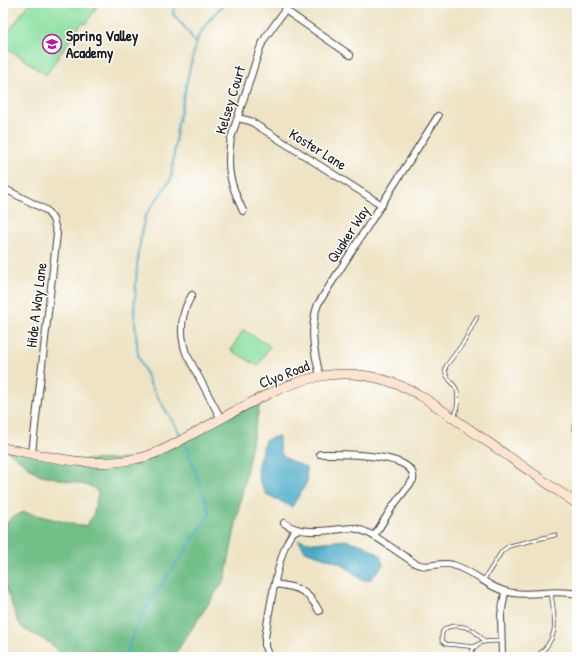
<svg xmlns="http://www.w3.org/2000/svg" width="580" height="660" font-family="'Patrick Hand',sans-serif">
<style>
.green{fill:#8ee1a2;stroke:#557e5f}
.forest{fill:#72bf88;stroke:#476e52}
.water{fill:#47a9c6;stroke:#326271}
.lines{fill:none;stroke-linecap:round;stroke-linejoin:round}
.stream{stroke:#47a9c6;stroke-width:2}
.lane-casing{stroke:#3c3a35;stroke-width:4.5}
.street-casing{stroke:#3c3a35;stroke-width:8}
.secondary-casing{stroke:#3c3a35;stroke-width:10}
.lane{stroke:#fff;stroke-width:3}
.street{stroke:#fff;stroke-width:6}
.secondary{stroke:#fde4d1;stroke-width:9}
.labels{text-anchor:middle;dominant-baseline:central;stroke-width:3;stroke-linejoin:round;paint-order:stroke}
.poi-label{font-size:15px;font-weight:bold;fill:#1c1c1c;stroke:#fff;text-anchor:start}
.street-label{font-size:15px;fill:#1c1c1c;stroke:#fff}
</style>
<rect width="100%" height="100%" fill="#fff"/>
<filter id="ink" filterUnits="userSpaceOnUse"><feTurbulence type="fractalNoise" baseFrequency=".025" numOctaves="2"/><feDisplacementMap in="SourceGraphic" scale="8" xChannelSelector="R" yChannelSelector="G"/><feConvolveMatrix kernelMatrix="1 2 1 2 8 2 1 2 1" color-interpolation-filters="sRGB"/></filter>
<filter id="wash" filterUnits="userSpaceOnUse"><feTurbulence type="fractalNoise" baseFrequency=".012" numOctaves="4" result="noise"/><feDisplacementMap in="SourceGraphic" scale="16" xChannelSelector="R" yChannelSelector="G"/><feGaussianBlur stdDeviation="0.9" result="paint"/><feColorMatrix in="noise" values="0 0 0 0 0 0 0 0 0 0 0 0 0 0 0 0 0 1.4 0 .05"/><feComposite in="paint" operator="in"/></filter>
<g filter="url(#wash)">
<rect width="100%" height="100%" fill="#eee4c5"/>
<g class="green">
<path d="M 29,3 L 99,3 L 86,24 L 82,22 L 46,75 L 3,45 L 3,40 Z"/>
<path d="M 243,330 L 270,346 L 258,366 L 231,350 Z"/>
</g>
<path class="forest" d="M 261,398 L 225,579 L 173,657 L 58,657 L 56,650 L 50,643 L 24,629 L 17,620 L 3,579 L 3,528 L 11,518 L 24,512 L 76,525 L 86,526 L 93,516 L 98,493 L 93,487 L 38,474 L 5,449 L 74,460 L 136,459 Z"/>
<g class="water">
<path d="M 279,436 C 278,462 288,457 306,468 L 307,482 L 292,507 L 266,494 L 260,482 L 257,468 L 265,440 Z"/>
<path d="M 298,540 L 315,543 L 345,540 L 363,545 L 380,555 L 383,565 L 370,580 L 361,580 L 355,574 L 340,563 L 305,551 Z"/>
</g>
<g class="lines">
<g class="stream">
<path d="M 175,3 L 173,14 L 187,30 L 196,44"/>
<path d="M 182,437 L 150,384 L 138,355 L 134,311 L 138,254 L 145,216 L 171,179 L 177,128 L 190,67 L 198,37 L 210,19 L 225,3"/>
<path d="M 126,657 C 129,647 131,637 136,628 C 156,587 187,552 210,513 L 188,450 L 184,441"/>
</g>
</g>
</g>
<g filter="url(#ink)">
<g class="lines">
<defs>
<g id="lane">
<path d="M 455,417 C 457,409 459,400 457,391 C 454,381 443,379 446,366 L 464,342 L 477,317"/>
<path d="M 577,422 L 574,426 L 574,429 L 577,430"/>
<path d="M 483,581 L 502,551 L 509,546 L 555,535"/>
<path d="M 476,647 L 446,644 L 442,641 C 442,637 441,634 443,631 C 449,623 467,626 474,631 C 478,634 481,638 484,641"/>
<path d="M 471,657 C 471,640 490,641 502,641"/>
<path d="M 536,657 C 562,636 554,620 551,592"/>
</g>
<g id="street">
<path d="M 285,10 L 350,55"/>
<path d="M 238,118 L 250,121 L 382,205"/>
<path d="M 3,188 L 46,210 L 53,219 L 57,234 L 32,453"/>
<path d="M 243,211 C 230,183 226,170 231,138 L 260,48 L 265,38 L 290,3"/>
<path d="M 192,295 C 181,312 179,333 186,353 L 221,419"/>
<path d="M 320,376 C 314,352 309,328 318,304 L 438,116"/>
<path d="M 320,454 C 337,454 419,452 413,480 L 393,506 L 374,536"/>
<path d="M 284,523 C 304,537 331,529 353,528 C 373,532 387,545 404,556 C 409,559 414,564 420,565 C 431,568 442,561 453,565 C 474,571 490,590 513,593 C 535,596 554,589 577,594"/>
<path d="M 275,584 C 298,587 308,590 319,611"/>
<path d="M 269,657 L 265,647 L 265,638 C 268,618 280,536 297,530"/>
<path d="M 502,657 L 501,615 L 505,592"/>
</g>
<path id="secondary" d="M 3,448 C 46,456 92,469 135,459 C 157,455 176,443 196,432 C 275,391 334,345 423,397 L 577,504"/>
</defs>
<use href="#lane" class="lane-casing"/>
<use href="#street" class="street-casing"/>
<use href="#secondary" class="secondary-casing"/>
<use href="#lane" class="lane"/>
<use href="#street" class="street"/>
<use href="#secondary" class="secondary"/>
</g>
</g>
<defs>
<symbol id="school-ring" viewBox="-11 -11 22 22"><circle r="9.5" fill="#fff" stroke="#b5179e" stroke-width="1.5"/><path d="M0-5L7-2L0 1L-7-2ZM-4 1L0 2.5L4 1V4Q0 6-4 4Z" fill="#b5179e"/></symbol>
</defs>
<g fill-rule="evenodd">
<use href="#school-ring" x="41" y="33" width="22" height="22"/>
</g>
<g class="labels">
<g class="poi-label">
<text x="66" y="35">Spring Valley<tspan x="66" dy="17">Academy</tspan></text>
</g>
<g class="street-label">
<text transform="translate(230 100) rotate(-73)">Kelsey Court</text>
<text transform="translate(318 149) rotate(32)">Koster Lane</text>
<text transform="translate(348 234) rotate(-57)">Quaker Way</text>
<text transform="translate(36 305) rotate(-83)">Hide A Way Lane</text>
<text transform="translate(284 374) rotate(-21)">Clyo Road</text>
</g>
</g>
<rect width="580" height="660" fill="none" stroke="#fff" stroke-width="16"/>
</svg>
